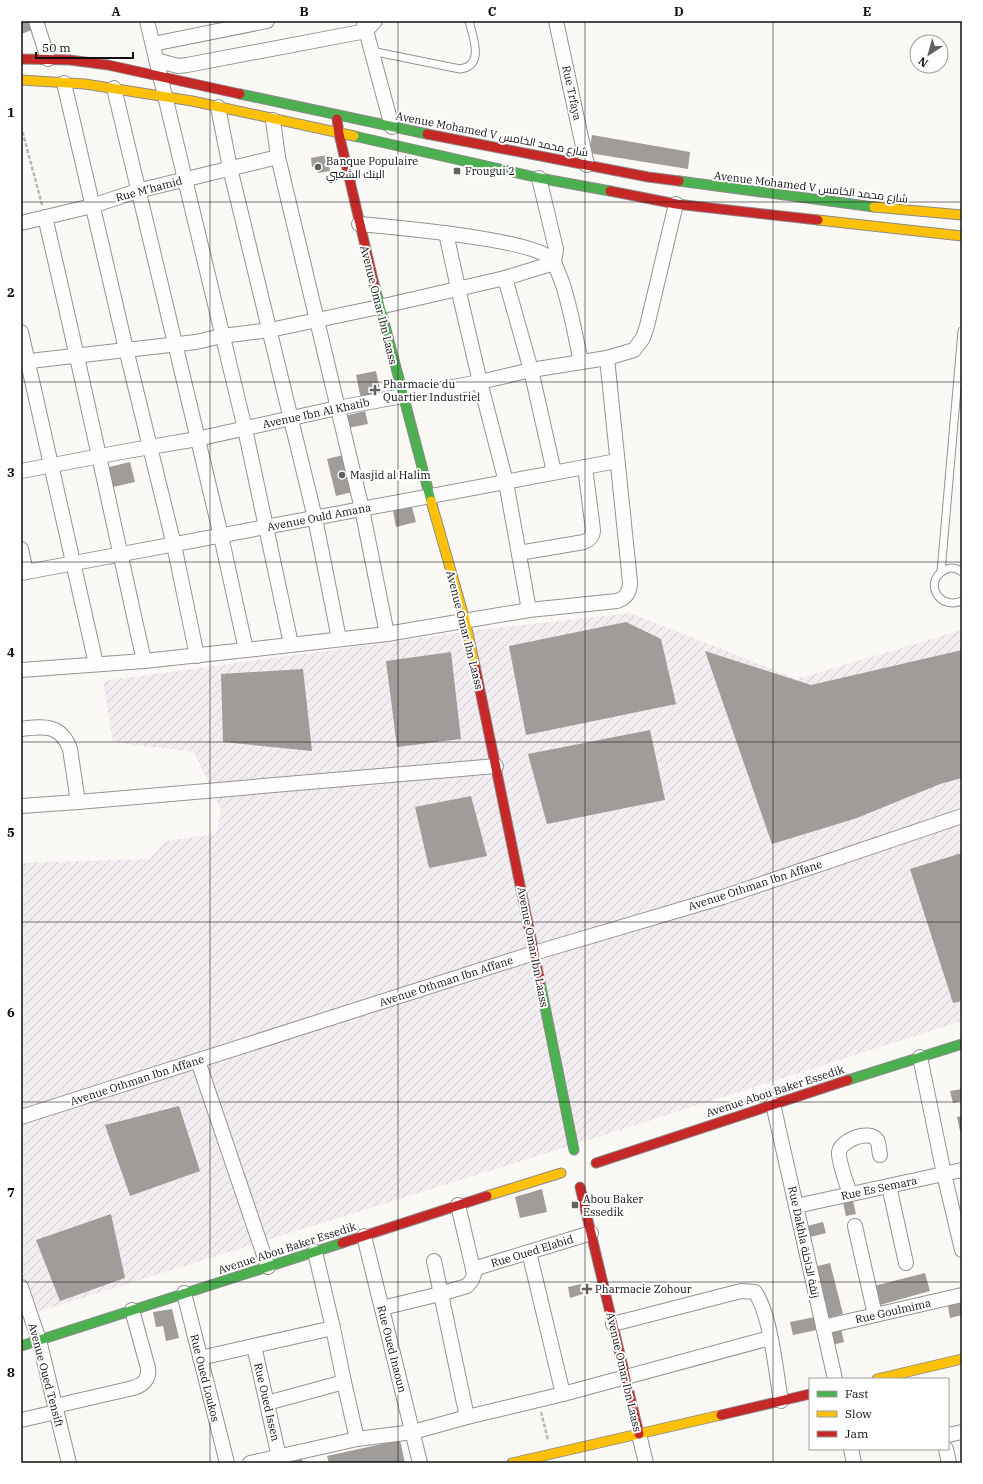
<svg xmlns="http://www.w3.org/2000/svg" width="983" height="1484" font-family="'IBM Plex Serif',Cairo,serif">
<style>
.industrial{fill:url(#industrial-furrows)}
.building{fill:#9f9c9a}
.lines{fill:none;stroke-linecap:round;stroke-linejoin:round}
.lane-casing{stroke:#959493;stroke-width:9}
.street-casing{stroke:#959493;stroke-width:16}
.fast-casing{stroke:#8c8b89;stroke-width:11}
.slow-casing{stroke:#8c8b89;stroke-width:11}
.jam-casing{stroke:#8c8b89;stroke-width:11}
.path{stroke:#b9b8b8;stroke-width:2.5;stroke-dasharray:4 2;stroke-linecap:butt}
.lane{stroke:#fefefe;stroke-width:7}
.street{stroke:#fefefe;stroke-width:14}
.fast{stroke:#4caf50;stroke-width:9}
.slow{stroke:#ffc107;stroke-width:9}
.jam{stroke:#c62828;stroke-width:9}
.grid{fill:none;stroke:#0f0f0f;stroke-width:1;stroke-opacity:0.55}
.poi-dot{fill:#626160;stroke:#fff;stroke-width:1.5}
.labels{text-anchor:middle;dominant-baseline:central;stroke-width:4;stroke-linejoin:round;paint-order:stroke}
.street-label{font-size:11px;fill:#0f0f0f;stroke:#fff}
.poi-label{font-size:11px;fill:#0f0f0f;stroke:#fff;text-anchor:start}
.neatline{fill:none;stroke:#0f0f0f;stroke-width:1.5}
.grid-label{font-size:13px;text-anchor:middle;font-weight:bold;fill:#0f0f0f}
</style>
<defs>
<pattern id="industrial-furrows" width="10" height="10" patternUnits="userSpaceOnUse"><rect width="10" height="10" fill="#f2edf0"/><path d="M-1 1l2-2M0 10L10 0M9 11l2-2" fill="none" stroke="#cecacd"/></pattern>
</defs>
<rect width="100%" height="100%" fill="#fbf9f5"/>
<path class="industrial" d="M 630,613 L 797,679 L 962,630 L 962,1021 L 595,1138 L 21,1317 L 21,863 L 149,859 L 165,841 L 216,834 L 221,810 L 194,752 L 113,742 L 103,681 L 487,629 Z"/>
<g class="building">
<path d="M 21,21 L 32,21 L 35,29 L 21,34 Z"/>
<path d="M 592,135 L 690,152 L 688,169 L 589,153 Z"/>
<path d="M 327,155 L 330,171 L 318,173 L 317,166 L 312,167 L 311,158 Z"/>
<path d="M 376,371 L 381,395 L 361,399 L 356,375 Z"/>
<path d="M 365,411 L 368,424 L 348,428 L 345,416 Z"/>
<path d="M 347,454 L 356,491 L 336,496 L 327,459 Z"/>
<path d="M 130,462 L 135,482 L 113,487 L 109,467 Z"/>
<path d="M 412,507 L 416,522 L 396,527 L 393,511 Z"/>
<path d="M 626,622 L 661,639 L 676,704 L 526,735 L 509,646 Z"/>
<path d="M 962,650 L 962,778 L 940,784 L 857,818 L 772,844 L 705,651 L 811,685 Z"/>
<path d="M 451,652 L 461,739 L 397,747 L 386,661 Z"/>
<path d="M 303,669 L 312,751 L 223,742 L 221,674 Z"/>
<path d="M 650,730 L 665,800 L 547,824 L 528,754 Z"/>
<path d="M 471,796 L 487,856 L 429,868 L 415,807 Z"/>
<path d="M 962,853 L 962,1001 L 953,1003 L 910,869 Z"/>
<path d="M 962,1089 L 962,1101 L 953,1103 L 950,1091 Z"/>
<path d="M 179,1106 L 200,1171 L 130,1196 L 105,1125 Z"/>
<path d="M 962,1116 L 962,1131 L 960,1131 L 957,1117 Z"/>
<path d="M 542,1189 L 547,1212 L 520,1218 L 515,1197 Z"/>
<path d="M 852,1196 L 856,1214 L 846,1216 L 842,1198 Z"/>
<path d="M 111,1214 L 125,1278 L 60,1301 L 36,1240 Z"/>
<path d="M 823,1222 L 826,1233 L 806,1238 L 803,1227 Z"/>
<path d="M 830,1263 L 843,1314 L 827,1318 L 814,1267 Z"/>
<path d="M 925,1273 L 930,1291 L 880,1305 L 874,1286 Z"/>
<path d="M 581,1284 L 583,1294 L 570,1298 L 568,1287 Z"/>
<path d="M 962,1300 L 962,1315 L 950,1318 L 947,1301 Z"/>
<path d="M 172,1309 L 179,1338 L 166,1341 L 163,1326 L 156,1327 L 153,1312 Z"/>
<path d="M 815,1317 L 817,1330 L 793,1335 L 790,1322 Z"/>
<path d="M 840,1324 L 844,1342 L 832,1345 L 828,1327 Z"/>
<path d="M 400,1440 L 405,1463 L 329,1463 L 327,1456 Z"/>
<path d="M 302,1457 L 303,1463 L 274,1463 Z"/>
</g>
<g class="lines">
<defs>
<g id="lane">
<path d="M 371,51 L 460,69 C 485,66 473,37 469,21"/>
<path d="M 941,572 L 962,331"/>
<path d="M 962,572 C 958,569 952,567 947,569 C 923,578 936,611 962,601"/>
</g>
<g id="street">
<path d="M 36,21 L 48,59"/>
<path d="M 147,21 L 245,429 L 291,644"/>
<path d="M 556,21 L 587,165"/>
<path d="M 364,23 L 392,127"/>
<path d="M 153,44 L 267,21"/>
<path d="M 156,60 L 178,66 L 187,65 L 366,31 L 375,21"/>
<path d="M 64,83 L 126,349 L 174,545 L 197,656"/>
<path d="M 114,88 L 221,536 L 246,650"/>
<path d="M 218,107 L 230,168 L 315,518 L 339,639"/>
<path d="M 273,120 L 278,157 L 362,509 L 387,634"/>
<path d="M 45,217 C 80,365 111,513 144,661"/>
<path d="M 21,223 L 92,206 L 137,191 L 278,157"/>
<path d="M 359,224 C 390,227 536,239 552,260 C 557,267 559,275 562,282 C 571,309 575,335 581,362"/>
<path d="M 446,233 L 458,288 L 480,382 L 506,482 L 529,610"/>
<path d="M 505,278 L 531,370 L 554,472"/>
<path d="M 21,332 L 96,664"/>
<path d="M 21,362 L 196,342 L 222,336 L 270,330 L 379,307 L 505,278 L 554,263 L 556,249 L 539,178"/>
<path d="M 21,471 L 127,451 L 197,439 L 337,408 L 480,382 L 531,370 L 607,358 L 634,350 L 643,338 L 647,326 L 676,204"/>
<path d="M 21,549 L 26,572"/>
<path d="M 519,553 L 584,542 C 589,540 593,536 593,530 L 585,467"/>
<path d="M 21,573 L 617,461"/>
<path d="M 21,670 L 144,661 L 246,650 L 387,634 L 529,610 L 617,601 C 626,598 630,592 630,582 L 607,358"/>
<path d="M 21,729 C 44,726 61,724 70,749 L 78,802"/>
<path d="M 21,806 L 78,802 L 496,766"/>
<path d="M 920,1057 L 944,1174 L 962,1250"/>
<path d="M 198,1061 L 268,1267"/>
<path d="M 773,1104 L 835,1379"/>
<path d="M 21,1117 L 534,953 L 723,897 L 962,816"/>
<path d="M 889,1186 L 906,1263"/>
<path d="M 850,1194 C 847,1185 838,1160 839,1152 C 841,1140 869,1129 877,1140 C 879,1143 879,1150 880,1155"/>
<path d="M 796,1206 L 962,1170"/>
<path d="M 855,1226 L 875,1315"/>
<path d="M 364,1236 L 420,1463"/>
<path d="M 315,1252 L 333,1328 L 344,1382 L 357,1439"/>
<path d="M 529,1252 L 563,1394"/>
<path d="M 434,1261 L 467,1417"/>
<path d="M 473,1269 L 591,1233"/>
<path d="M 21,1287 L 39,1340 L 69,1463"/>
<path d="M 184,1293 L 227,1463"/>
<path d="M 382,1308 L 440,1294 L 467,1286 L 472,1280 L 474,1274 L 473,1269 L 458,1205"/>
<path d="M 613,1324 L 741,1291 L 755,1292 C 771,1315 776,1373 781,1401"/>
<path d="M 823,1327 L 962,1295"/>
<path d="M 254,1346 L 279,1457"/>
<path d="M 200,1358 L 333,1328"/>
<path d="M 267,1403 L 344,1382"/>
<path d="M 55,1406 L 133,1388 C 143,1385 150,1379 148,1368 L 132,1310"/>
<path d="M 21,1420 L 56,1412"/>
<path d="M 639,1434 L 646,1463"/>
<path d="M 948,1435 L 962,1432"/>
<path d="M 851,1449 L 854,1463"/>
<path d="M 946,1449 L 949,1463"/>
<path d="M 250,1463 L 357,1439 L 413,1432 L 467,1417 L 563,1394 L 770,1338"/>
</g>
<g id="fast">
<path d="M 240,94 L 427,134"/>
<path d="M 354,136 L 539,178 L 610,191"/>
<path d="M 679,181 L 874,207"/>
<path d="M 374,284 L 431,501"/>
<path d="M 540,982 L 574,1150"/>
<path d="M 848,1080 L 962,1044"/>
<path d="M 21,1346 L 342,1243"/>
</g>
<g id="slow">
<path d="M 21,80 L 85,84 L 192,101 L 354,136"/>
<path d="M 874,207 L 962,215"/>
<path d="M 818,220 L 962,236"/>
<path d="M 431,501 L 465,620 L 475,666"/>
<path d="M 487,1196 L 561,1173"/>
<path d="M 877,1379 L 962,1359"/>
<path d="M 512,1463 L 721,1415"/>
</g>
<g id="jam">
<path d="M 21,59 L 70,60 L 108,65 L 240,94"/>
<path d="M 337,119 L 339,134 L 374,284"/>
<path d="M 427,134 L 648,177 L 679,181"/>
<path d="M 610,191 L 676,204 L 818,220"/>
<path d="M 475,666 L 540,982"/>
<path d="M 596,1163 L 848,1080"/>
<path d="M 580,1187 L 639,1434"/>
<path d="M 342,1243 L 487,1196"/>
<path d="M 721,1415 L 810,1394"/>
</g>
</defs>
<use href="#lane" class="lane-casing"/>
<use href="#street" class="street-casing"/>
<use href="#fast" class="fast-casing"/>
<use href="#slow" class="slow-casing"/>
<use href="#jam" class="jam-casing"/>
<g class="path">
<path d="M 21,126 L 42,205"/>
<path d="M 541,1412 L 548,1440"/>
</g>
<use href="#lane" class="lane"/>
<use href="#street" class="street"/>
<use href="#fast" class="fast"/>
<use href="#slow" class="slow"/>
<use href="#jam" class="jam"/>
</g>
<path class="grid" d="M 210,21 L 210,1463M 398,21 L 398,1463M 585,21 L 585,1463M 773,21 L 773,1463M 21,202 L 962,202M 21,382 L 962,382M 21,562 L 962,562M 21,742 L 962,742M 21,922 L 962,922M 21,1102 L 962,1102M 21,1282 L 962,1282"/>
<g class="poi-dot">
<circle cx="318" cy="167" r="4"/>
<rect x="453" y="167" width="8" height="8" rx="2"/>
<path d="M373 384h4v4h4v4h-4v4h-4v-4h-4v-4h4z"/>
<circle cx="342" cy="475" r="4"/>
<rect x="571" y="1201" width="8" height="8" rx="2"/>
<path d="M585 1283h4v4h4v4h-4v4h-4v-4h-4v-4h4z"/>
</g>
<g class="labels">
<g class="street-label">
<text transform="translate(572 93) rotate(78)">Rue Trfaya</text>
<text transform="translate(492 134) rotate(11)">Avenue Mohamed V شارع محمد الخامس</text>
<text transform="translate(811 187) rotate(7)">Avenue Mohamed V شارع محمد الخامس</text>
<text transform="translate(149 189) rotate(-15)">Rue M'hamid</text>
<text transform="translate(379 305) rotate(76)">Avenue Omar Ibn Laass</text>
<text transform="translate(316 413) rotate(-12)">Avenue Ibn Al Khatib</text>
<text transform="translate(319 517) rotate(-11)">Avenue Ould Amana</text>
<text transform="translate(465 630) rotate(76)">Avenue Omar Ibn Laass</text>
<text transform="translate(755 885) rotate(-18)">Avenue Othman Ibn Affane</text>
<text transform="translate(533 947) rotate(79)">Avenue Omar Ibn Laass</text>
<text transform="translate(446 981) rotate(-18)">Avenue Othman Ibn Affane</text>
<text transform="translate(137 1080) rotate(-18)">Avenue Othman Ibn Affane</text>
<text transform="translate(775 1091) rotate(-18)">Avenue Abou Baker Essedik</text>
<text transform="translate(879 1188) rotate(-12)">Rue Es Semara</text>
<text transform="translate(804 1242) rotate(78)">Rue Dakhla زنقة الداخلة</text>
<text transform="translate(287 1248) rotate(-18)">Avenue Abou Baker Essedik</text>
<text transform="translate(532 1251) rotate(-17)">Rue Oued Elabid</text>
<text transform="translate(893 1311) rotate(-13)">Rue Goulmima</text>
<text transform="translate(392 1349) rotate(76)">Rue Oued Inaoun</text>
<text transform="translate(624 1372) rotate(77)">Avenue Omar Ibn Laass</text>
<text transform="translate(46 1375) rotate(75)">Avenue Oued Tensift</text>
<text transform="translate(205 1378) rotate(76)">Rue Oued Loukos</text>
<text transform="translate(267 1402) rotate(77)">Rue Oued Issen</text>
</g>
<g class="poi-label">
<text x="326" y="161">Banque Populaire<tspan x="326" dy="13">البنك الشعبي</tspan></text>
<text x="465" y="171">Frougui 2</text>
<text x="383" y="384">Pharmacie du<tspan x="383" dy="13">Quartier Industriel</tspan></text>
<text x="350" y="475">Masjid al Halim</text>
<text x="583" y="1199">Abou Baker<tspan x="583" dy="13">Essedik</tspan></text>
<text x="595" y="1289">Pharmacie Zohour</text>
</g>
</g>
<rect width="983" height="1484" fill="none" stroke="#ffffff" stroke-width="44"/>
<rect x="809" y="1378" width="140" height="72" fill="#ffffff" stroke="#9f9f9f"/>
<rect x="817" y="1391" width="20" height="6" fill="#4caf50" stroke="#9f9f9f"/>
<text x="845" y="1398" font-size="12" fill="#0f0f0f">Fast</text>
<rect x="817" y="1411" width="20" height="6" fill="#ffc107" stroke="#9f9f9f"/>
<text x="845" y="1418" font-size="12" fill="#0f0f0f">Slow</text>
<rect x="817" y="1431" width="20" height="6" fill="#c62828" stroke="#9f9f9f"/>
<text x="845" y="1438" font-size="12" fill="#0f0f0f">Jam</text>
<g transform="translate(929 54) rotate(216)"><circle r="19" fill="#ffffff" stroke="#9f9f9f"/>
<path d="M0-3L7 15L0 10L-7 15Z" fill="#626160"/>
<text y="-6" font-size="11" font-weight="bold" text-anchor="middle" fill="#0f0f0f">N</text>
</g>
<path d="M36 52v6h97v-6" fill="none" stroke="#0f0f0f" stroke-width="2"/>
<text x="42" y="52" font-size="12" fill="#0f0f0f" stroke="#ffffff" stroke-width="3" paint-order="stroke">50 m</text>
<rect x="22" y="22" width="939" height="1440" class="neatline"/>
<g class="grid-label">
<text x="116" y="16">A</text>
<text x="304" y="16">B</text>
<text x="492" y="16">C</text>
<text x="679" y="16">D</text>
<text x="867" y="16">E</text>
<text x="11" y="117">1</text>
<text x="11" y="297">2</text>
<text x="11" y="477">3</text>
<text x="11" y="657">4</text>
<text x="11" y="837">5</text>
<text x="11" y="1017">6</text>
<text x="11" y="1197">7</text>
<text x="11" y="1377">8</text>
</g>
</svg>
